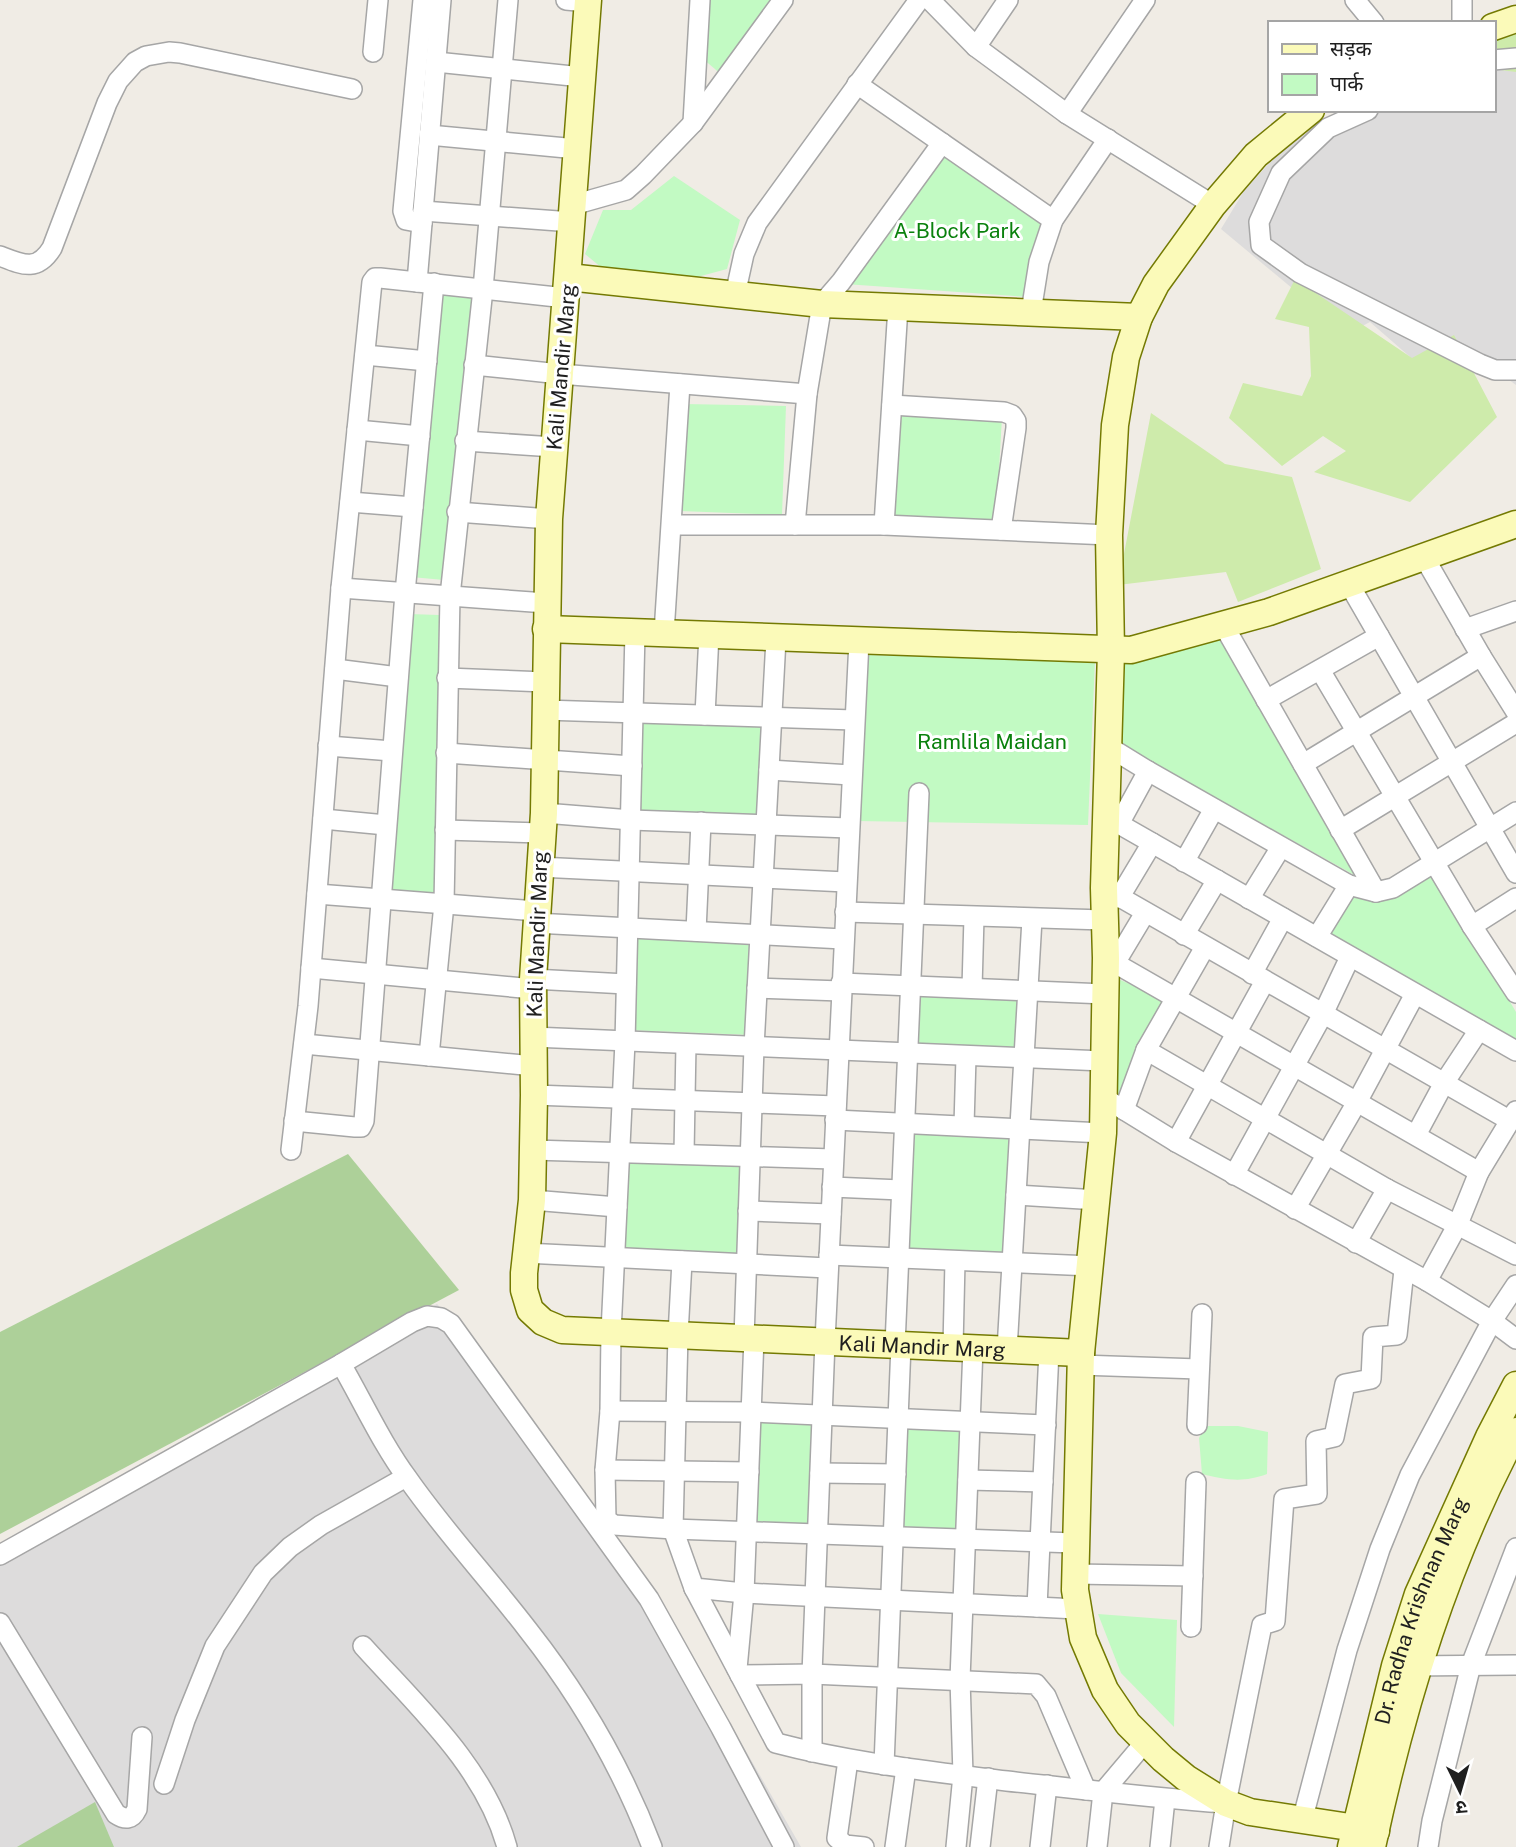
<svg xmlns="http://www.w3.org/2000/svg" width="1516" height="1847" font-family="'Public Sans','Noto Sans Devanagari',sans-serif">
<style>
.residential{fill:#dddcdc}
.grass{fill:#ceebab}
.forest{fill:#add099}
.park{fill:#c2fac3}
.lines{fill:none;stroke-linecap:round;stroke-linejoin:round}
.street-casing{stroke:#a6a6a6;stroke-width:22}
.secondary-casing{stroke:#747a03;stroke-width:29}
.street{stroke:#fff;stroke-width:19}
.secondary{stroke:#fbfab9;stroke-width:26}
.labels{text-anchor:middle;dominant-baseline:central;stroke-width:6;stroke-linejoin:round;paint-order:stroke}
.park-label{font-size:21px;fill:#0a810d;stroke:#fff}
.street-label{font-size:21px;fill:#1f1f1f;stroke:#fff}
</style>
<rect width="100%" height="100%" fill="#f0ece5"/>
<g class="residential">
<path d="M 1516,30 L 1516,385 L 1461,345 L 1417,363 L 1370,322 L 1347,334 L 1221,229 L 1244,191 L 1275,157 L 1316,125 L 1339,110 L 1493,110 L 1493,39 Z"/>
<path d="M 437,1304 L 462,1331 L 639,1577 L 719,1704 L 801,1847 L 0,1847 L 0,1549 Z"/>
</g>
<g class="grass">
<path d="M 1516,25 L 1516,72 L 1493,69 L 1493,33 Z"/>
<path d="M 1295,279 L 1412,358 L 1454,335 L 1497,417 L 1410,502 L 1314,472 L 1346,451 L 1323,436 L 1282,466 L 1229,418 L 1243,383 L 1302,396 L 1311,376 L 1309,327 L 1275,319 Z"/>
<path d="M 1151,413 L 1225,464 L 1292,477 L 1321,569 L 1238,602 L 1226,572 L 1118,585 Z"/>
</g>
<g class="forest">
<path d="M 348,1154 L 459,1290 L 0,1534 L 0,1332 Z"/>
<path d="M 95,1802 L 114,1847 L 17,1847 Z"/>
</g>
<g class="park">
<path d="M 705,0 L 777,0 L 722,75 L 696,53 Z"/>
<path d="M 942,143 L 1049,221 L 1028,297 L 845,284 Z"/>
<path d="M 674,176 L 740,220 L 727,269 L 660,287 L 602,268 L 585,254 L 603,210 L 631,210 Z"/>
<path d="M 440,292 L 473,295 L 444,580 L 411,577 Z"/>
<path d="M 684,404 L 786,406 L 782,515 L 680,511 Z"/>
<path d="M 896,411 L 1002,417 L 996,522 L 893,520 Z"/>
<path d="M 409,614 L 439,615 L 436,895 L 384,893 Z"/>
<path d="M 1222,630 L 1365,881 L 1114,741 L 1120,664 L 1142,653 Z"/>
<path d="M 867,655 L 1095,661 L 1088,825 L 857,821 Z"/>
<path d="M 640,718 L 764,723 L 759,819 L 635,813 Z"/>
<path d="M 1433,872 L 1516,1012 L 1516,1044 L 1326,937 L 1353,892 Z"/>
<path d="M 631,934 L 755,940 L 751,1035 L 627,1030 Z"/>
<path d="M 1116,978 L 1168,1001 L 1125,1098 L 1107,1090 Z"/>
<path d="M 921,989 L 1024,995 L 1021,1055 L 917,1049 Z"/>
<path d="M 912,1128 L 1016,1132 L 1007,1257 L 905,1253 Z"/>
<path d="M 621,1157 L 745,1163 L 741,1258 L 617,1253 Z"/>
<path d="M 757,1417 L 816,1419 L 813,1526 L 754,1524 Z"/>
<path d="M 905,1422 L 965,1425 L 961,1533 L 901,1531 Z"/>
<path d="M 1205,1426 L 1238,1426 L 1268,1432 L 1267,1474 C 1243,1483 1226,1480 1202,1474 L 1199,1438 Z"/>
<path d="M 1098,1614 L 1177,1620 L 1174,1727 L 1121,1673 Z"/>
</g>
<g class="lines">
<defs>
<g id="street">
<path d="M 566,0 L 588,2"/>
<path d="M 930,0 L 976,47 L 1067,114 L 1213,205"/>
<path d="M 1355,0 L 1374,23"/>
<path d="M 1462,23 L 1462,0"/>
<path d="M 976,47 L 1008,0"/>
<path d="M 373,52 L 378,0"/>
<path d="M 1493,60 L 1516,58"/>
<path d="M 436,62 L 582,77"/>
<path d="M 857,84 L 1053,220"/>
<path d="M 1368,110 L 1328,128 L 1281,173 L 1259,222 L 1261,245 L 1300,273 L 1480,364 L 1495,370 L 1516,370"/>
<path d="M 1067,114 L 1145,0"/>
<path d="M 693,123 L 700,0"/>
<path d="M 429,135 L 577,149"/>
<path d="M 573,205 L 626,190 L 643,175 L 693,123 L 783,0"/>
<path d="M 423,211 L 572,222"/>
<path d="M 422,223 L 406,220 L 403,211 L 423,0"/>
<path d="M 0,256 C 23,265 37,272 52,248 L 107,103 L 118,81 L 135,62 L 146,56 L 169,52 L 180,53 L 352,89"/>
<path d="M 417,282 L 441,0"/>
<path d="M 735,295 L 744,254 L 757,223 L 919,0"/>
<path d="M 1031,312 L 1039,262 L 1053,220 L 1108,139"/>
<path d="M 365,355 L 427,361"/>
<path d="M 474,365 L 560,374 L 807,394"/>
<path d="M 892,405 L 1004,412 L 1012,415 L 1016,421 L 1016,428 L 1001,530"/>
<path d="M 357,430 L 420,436"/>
<path d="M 465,441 L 554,447"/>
<path d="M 350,502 L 413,507"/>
<path d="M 457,512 L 549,519"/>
<path d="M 672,525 L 884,525 L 1109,535"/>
<path d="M 795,525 L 807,394 L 822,304 L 841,282 L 942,143"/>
<path d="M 884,525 L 898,307"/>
<path d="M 1424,557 L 1481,656 L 1516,712"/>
<path d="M 1349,584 L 1516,873"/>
<path d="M 341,588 L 546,603"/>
<path d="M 1224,626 L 1376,892"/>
<path d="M 1465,629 L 1516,611"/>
<path d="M 635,632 L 625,1042 L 611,1332 L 610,1411 L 605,1470 L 606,1519 L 614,1525 L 673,1529 L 1075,1543"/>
<path d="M 664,633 L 680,384"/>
<path d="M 335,669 L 398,677"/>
<path d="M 1320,670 L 1472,926 L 1516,993"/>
<path d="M 447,678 L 545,682"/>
<path d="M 1266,700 L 1379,636"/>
<path d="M 544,710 L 854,720"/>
<path d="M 705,715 L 709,634"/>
<path d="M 328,746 L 392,751"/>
<path d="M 1109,747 L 1148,771 L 1349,885 L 1376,892 L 1393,888 L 1516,812"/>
<path d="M 446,753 L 632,766"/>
<path d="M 1303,764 L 1481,656"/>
<path d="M 769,770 L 851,775"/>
<path d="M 544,813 L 631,820 L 849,828"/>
<path d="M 1107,813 L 1119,824 L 1516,1051"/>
<path d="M 323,819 L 386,825"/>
<path d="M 1119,824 L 1148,771"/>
<path d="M 445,830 L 541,833"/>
<path d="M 1340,830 L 1516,723"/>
<path d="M 1184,862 L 1214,809"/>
<path d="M 539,867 L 846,882"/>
<path d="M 1104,888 L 1509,1120"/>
<path d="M 317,894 L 536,911"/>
<path d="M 1119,898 L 1152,843"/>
<path d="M 1249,899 L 1281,847"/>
<path d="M 845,912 L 1104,920"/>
<path d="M 535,923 L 843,939"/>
<path d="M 1472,926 L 1516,898"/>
<path d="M 696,931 L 701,822"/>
<path d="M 1184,935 L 1217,880"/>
<path d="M 1317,937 L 1349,885"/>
<path d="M 1106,958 L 1479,1172"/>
<path d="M 1115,963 L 1145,913"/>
<path d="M 311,968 L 533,989"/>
<path d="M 1252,974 L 1283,918"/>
<path d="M 533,979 L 626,984"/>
<path d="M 841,983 L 1105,994"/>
<path d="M 757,988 L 841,991"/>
<path d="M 972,988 L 974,917"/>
<path d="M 533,1037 L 1103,1061"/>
<path d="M 304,1044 L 534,1066"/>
<path d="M 1146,1050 L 1387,1189 L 1516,1255"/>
<path d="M 429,1056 L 444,904 L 450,596 L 483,289 L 508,0"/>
<path d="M 534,1095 L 836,1106"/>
<path d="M 1103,1097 L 1176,1142 L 1427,1281 L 1492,1321 L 1516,1339"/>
<path d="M 1124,1110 L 1146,1050 L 1205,947"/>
<path d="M 835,1120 L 1103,1133"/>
<path d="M 294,1121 L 355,1127 L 361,1127 L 364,1121 L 405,593 L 434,283"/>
<path d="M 964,1125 L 966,1057"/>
<path d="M 1416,1135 L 1444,1083 L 1479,1030"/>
<path d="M 1176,1142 L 1265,981"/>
<path d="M 291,1150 L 308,1006 L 341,588 L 372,282 L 375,278 L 380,278 L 566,298"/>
<path d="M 533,1150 L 833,1159"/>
<path d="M 684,1153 L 686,1044"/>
<path d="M 1234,1175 L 1323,1014 L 1350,957"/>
<path d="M 832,1187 L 901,1190"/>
<path d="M 1016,1195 L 1098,1200"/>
<path d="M 532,1200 L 617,1207"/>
<path d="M 1295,1209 L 1357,1102 L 1415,994"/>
<path d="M 748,1211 L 831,1214"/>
<path d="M 1356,1243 L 1387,1189"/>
<path d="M 525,1253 L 828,1268"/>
<path d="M 829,1255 L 1091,1266"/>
<path d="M 682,1261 L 678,1335 L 673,1529 L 694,1588 L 744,1593 L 1077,1609"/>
<path d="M 1427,1281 L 1458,1224 L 1479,1172 L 1516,1111"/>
<path d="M 744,1338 L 754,1047 L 776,639"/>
<path d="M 895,1345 L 919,793"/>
<path d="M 953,1347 L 955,1261"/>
<path d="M 1007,1350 L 1032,919"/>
<path d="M 341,1364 C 363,1402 382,1444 408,1479 C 445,1532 489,1579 528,1630 C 580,1696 622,1768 652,1847"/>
<path d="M 1080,1365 L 1199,1369"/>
<path d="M 610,1411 L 751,1412 L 1046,1425"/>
<path d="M 1197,1425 L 1202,1314"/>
<path d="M 605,1470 L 749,1472"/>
<path d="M 820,1473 L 896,1474"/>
<path d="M 968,1480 L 1043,1482"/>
<path d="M 0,1555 L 341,1364 L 412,1322 L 427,1316 L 441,1318 L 451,1324 L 649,1599 L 721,1728 L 784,1847"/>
<path d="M 1074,1574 L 1193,1576"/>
<path d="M 694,1588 L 776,1743 C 852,1763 929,1771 1007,1781 C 1080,1789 1152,1798 1225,1803"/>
<path d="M 1037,1607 L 1049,1351"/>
<path d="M 0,1623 L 116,1814 C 125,1820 132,1820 137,1809 L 142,1737"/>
<path d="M 1191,1627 L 1196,1482"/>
<path d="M 363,1646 C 417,1706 485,1767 507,1847"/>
<path d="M 1409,1666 L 1516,1665"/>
<path d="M 737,1669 L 744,1593 L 754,1338"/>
<path d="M 740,1675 L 812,1674 L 1036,1684 L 1046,1696 L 1086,1790"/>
<path d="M 812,1752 L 812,1674 L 825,1341 L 859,641"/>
<path d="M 848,1760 L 837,1838 L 845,1845 L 864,1847"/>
<path d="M 884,1765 L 901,1345"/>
<path d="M 164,1784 L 185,1720 L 215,1646 L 263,1573 L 290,1547 L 321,1525 L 406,1477"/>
<path d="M 1302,1821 L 1347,1650 L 1380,1549 L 1410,1475 L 1492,1321 L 1516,1285"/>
<path d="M 895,1847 L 906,1768"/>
<path d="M 956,1847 L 963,1775 L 960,1679 L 973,1348"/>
<path d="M 980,1847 L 988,1778"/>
<path d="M 1040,1847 L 1047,1785"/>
<path d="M 1097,1847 L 1103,1792 L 1146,1741"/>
<path d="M 1160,1847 L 1165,1799"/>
<path d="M 1219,1847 L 1226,1803 L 1262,1625 L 1275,1621 L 1284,1499 L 1317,1494 L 1316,1441 L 1334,1437 L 1345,1384 L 1371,1379 L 1373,1337 L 1397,1335 L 1404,1270"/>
<path d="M 1428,1847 L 1432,1821 L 1471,1665 L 1516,1548"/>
</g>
<g id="secondary">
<path id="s1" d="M 588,0 L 549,519 L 544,813 L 533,979 L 534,1095 L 532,1200 L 524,1273 L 524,1290 L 530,1310 L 543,1322 L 562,1330 L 1081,1353"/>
<path d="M 1493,27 L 1516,19"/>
<path d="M 1311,110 L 1256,155 L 1213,205 L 1156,284 L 1139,317 L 1126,357 L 1115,425 L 1109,535 L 1111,651 L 1104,888 L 1106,958 L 1103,1133 L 1081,1353 L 1075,1590 L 1083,1638 L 1105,1690 L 1128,1724 L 1163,1759 L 1186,1778 L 1226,1803 L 1250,1812 L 1376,1831"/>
<path d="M 568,277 L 822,304 L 1139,317"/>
<path d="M 546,629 L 1131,650 L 1269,612 L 1516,524"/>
<path id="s2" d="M 1351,1847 L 1395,1666 L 1418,1594 L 1489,1437 L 1516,1385"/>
<path d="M 1372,1847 C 1403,1702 1446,1561 1516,1431"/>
</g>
</defs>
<use href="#street" class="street-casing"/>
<use href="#secondary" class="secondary-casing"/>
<use href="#street" class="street"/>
<use href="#secondary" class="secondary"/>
</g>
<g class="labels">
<g class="park-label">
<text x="957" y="230">A-Block Park</text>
<text x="992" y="741">Ramlila Maidan</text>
</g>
<g class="street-label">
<text transform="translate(561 367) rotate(-85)">Kali Mandir Marg</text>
<text transform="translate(537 934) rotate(-88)">Kali Mandir Marg</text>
<text stroke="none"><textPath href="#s1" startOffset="1712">Kali Mandir Marg</textPath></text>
<text stroke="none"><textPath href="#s2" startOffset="247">Dr. Radha Krishnan Marg</textPath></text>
</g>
</g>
<rect x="1268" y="21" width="228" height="91" fill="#ffffff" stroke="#a5a5a5" stroke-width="2"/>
<rect x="1282" y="44" width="35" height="10" fill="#fbfab9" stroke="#a5a5a5" stroke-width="2"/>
<text x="1330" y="56" font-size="21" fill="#1f1f1f">सड़क</text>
<rect x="1282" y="74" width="35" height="21" fill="#c2fac3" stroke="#a5a5a5" stroke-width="2"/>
<text x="1330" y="91" font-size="21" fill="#1f1f1f">पार्क</text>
<g transform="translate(1460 1791) rotate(175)" stroke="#ffffff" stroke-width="5" paint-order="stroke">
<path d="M0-5L12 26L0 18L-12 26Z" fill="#1f1f1f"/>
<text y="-10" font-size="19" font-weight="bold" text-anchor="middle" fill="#1f1f1f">उ</text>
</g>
</svg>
